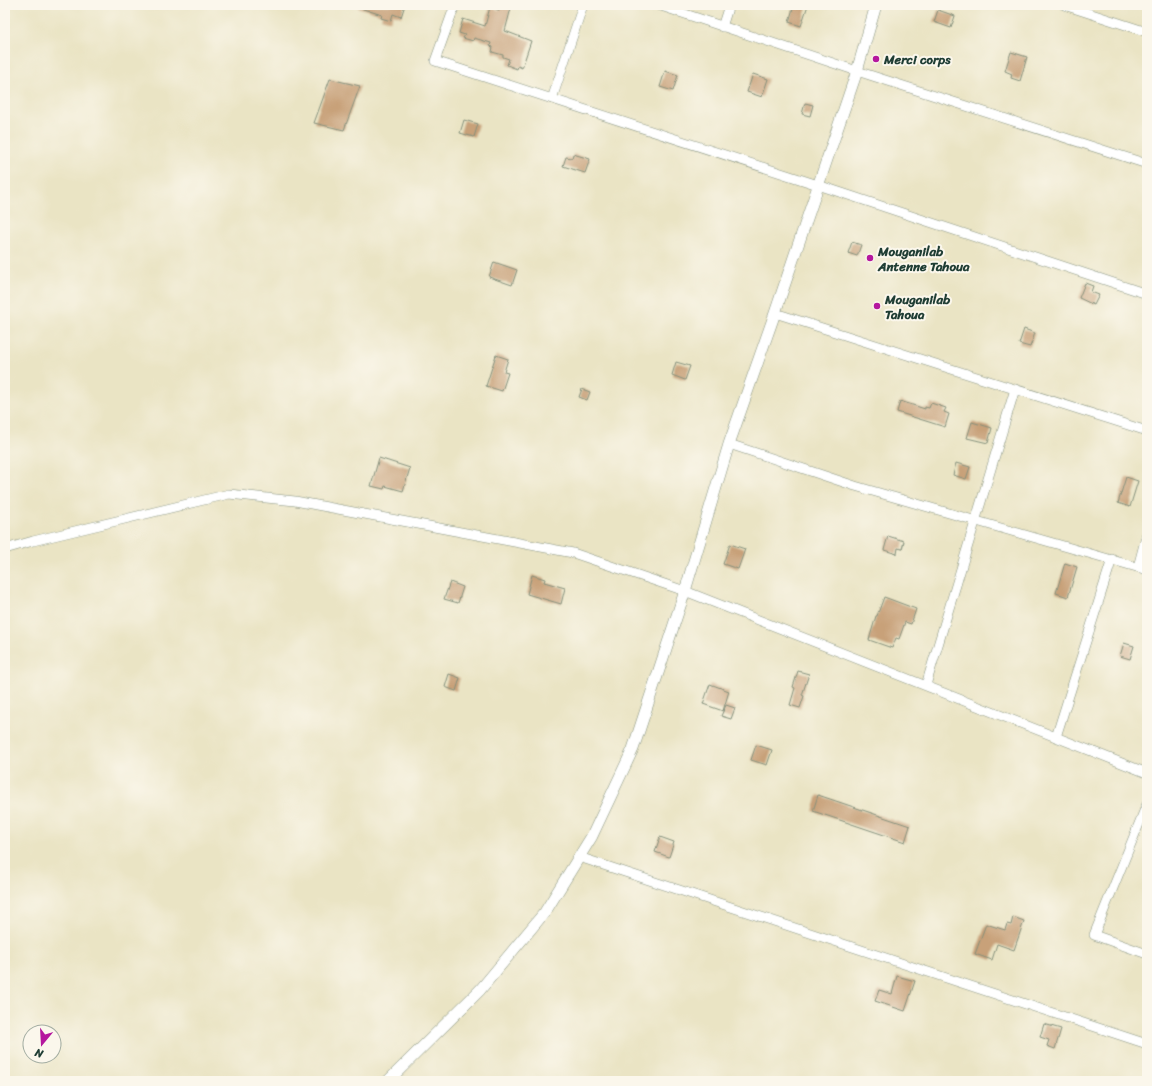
<svg xmlns="http://www.w3.org/2000/svg" width="1152" height="1086" font-family="Sriracha,sans-serif">
<style>
.building{fill:#c8a179}
.lines{fill:none;stroke-linecap:round;stroke-linejoin:round}
.minor-casing{stroke:#84907c;stroke-width:10}
.tertiary-casing{stroke:#84907c;stroke-width:12}
.minor{stroke:#fff;stroke-width:9}
.tertiary{stroke:#fff;stroke-width:11}
.poi-dot{fill:#b5179e;stroke:#fbf7ec;stroke-width:1.5}
.labels{text-anchor:middle;dominant-baseline:central;stroke-width:4;stroke-linejoin:round;paint-order:stroke}
.poi-label{font-size:13px;font-weight:bold;fill:#1f3d34;stroke:#fbf7ec;text-anchor:start}
</style>
<rect width="100%" height="100%" fill="#fbf7ec"/>
<filter id="ink" filterUnits="userSpaceOnUse"><feTurbulence type="fractalNoise" baseFrequency=".025" numOctaves="2"/><feDisplacementMap in="SourceGraphic" scale="8" xChannelSelector="R" yChannelSelector="G"/><feConvolveMatrix kernelMatrix="1 2 1 2 8 2 1 2 1" color-interpolation-filters="sRGB"/></filter>
<filter id="wash" filterUnits="userSpaceOnUse"><feTurbulence type="fractalNoise" baseFrequency=".012" numOctaves="4" result="noise"/><feDisplacementMap in="SourceGraphic" scale="16" xChannelSelector="R" yChannelSelector="G"/><feGaussianBlur stdDeviation="0.9" result="paint"/><feColorMatrix in="noise" values="0 0 0 0 0 0 0 0 0 0 0 0 0 0 0 0 0 1.4 0 .05"/><feComposite in="paint" operator="in"/></filter>
<g filter="url(#wash)">
<rect width="100%" height="100%" fill="#eae4c4"/>
<g id="blocks">
<g class="building">
<path d="M 358,5 L 405,5 L 401,17 L 393,14 L 391,21 L 381,18 L 382,15 L 357,7 Z"/>
<path d="M 500,5 L 511,8 L 505,31 L 531,41 L 522,68 L 518,66 L 517,69 L 507,65 L 509,59 L 503,57 L 503,55 L 492,52 L 493,47 L 490,46 L 491,43 L 474,38 L 473,41 L 463,38 L 465,35 L 459,33 L 463,19 L 485,26 L 490,7 L 499,10 Z"/>
<path d="M 794,5 L 808,5 L 801,26 L 789,22 Z"/>
<path d="M 938,10 L 955,16 L 951,28 L 934,22 Z"/>
<path d="M 1011,52 L 1027,57 L 1020,81 L 1011,78 L 1012,74 L 1005,71 Z"/>
<path d="M 665,71 L 678,75 L 673,91 L 660,87 Z"/>
<path d="M 753,74 L 768,79 L 762,97 L 747,92 Z"/>
<path d="M 330,79 L 360,86 L 344,130 L 314,123 Z"/>
<path d="M 805,103 L 813,105 L 810,116 L 802,114 Z"/>
<path d="M 464,120 L 478,124 L 474,137 L 460,133 Z"/>
<path d="M 573,154 L 590,159 L 585,173 L 563,166 L 566,157 L 572,158 Z"/>
<path d="M 852,242 L 861,245 L 857,256 L 848,253 Z"/>
<path d="M 494,262 L 517,270 L 512,285 L 489,277 Z"/>
<path d="M 1085,283 L 1093,286 L 1091,292 L 1099,295 L 1094,305 L 1079,298 Z"/>
<path d="M 1024,329 L 1035,333 L 1030,347 L 1019,344 Z"/>
<path d="M 496,355 L 508,359 L 504,372 L 508,373 L 502,391 L 486,386 Z"/>
<path d="M 676,362 L 690,366 L 685,380 L 672,375 Z"/>
<path d="M 582,389 L 590,392 L 587,400 L 579,397 Z"/>
<path d="M 900,401 L 925,409 L 925,407 L 929,408 L 931,403 L 946,408 L 944,412 L 949,414 L 945,427 L 897,412 Z"/>
<path d="M 972,422 L 992,428 L 988,443 L 967,438 Z"/>
<path d="M 379,458 L 410,468 L 403,491 L 385,486 L 384,489 L 371,486 Z"/>
<path d="M 956,463 L 970,467 L 966,479 L 953,475 Z"/>
<path d="M 1126,477 L 1138,481 L 1130,507 L 1118,503 Z"/>
<path d="M 888,536 L 904,541 L 902,549 L 898,548 L 897,554 L 884,550 Z"/>
<path d="M 730,544 L 745,549 L 738,569 L 723,564 Z"/>
<path d="M 1065,563 L 1077,567 L 1068,597 L 1056,593 Z"/>
<path d="M 532,575 L 545,579 L 544,582 L 565,588 L 561,604 L 527,594 Z"/>
<path d="M 450,582 L 463,587 L 458,603 L 444,599 Z"/>
<path d="M 884,597 L 916,609 L 911,624 L 905,622 L 899,639 L 896,638 L 892,648 L 869,640 L 876,616 L 877,616 Z"/>
<path d="M 1124,643 L 1134,646 L 1130,659 L 1120,656 Z"/>
<path d="M 798,671 L 809,674 L 802,695 L 804,696 L 800,708 L 790,705 L 795,688 L 793,687 Z"/>
<path d="M 449,674 L 460,678 L 456,691 L 445,687 Z"/>
<path d="M 710,684 L 729,691 L 723,711 L 703,704 Z"/>
<path d="M 726,705 L 735,708 L 731,719 L 721,716 Z"/>
<path d="M 756,745 L 772,750 L 767,765 L 751,760 Z"/>
<path d="M 818,795 L 910,826 L 905,842 L 813,811 Z"/>
<path d="M 660,837 L 674,842 L 669,857 L 655,852 Z"/>
<path d="M 1013,917 L 1024,921 L 1014,950 L 997,944 L 992,960 L 975,954 L 986,924 L 1005,930 L 1007,924 L 1011,925 Z"/>
<path d="M 897,976 L 915,981 L 905,1011 L 875,1001 L 879,990 L 892,994 Z"/>
<path d="M 1044,1024 L 1061,1029 L 1055,1049 L 1047,1046 L 1049,1040 L 1040,1037 Z"/>
</g>
</g>
</g>
<g filter="url(#ink)">
<use href="#blocks" fill-opacity="0" stroke="#84907c" stroke-width="1"/>
<g class="lines">
<defs>
<g id="minor">
<path d="M 455,5 L 435,61 L 818,185 L 1147,294"/>
<path d="M 658,5 L 857,71 L 1147,164"/>
<path d="M 1064,5 L 1147,32"/>
<path d="M 722,27 L 729,5"/>
<path d="M 552,99 L 583,5"/>
<path d="M 775,313 L 1147,431"/>
<path d="M 729,444 L 855,486 L 1147,570"/>
<path d="M 5,549 L 33,541 L 229,494 L 295,501 L 573,553 L 685,591 L 1147,773"/>
<path d="M 1138,567 L 1147,533"/>
<path d="M 926,685 L 1015,389"/>
<path d="M 1056,737 L 1112,559"/>
<path d="M 1147,804 L 1094,935 L 1147,954"/>
<path d="M 579,857 L 1147,1044"/>
</g>
<path id="tertiary" d="M 388,1081 L 480,990 L 545,912 L 592,836 L 633,749 L 685,591 L 729,444 L 775,313 L 857,71 L 876,5"/>
</defs>
<use href="#minor" class="minor-casing"/>
<use href="#tertiary" class="tertiary-casing"/>
<use href="#minor" class="minor"/>
<use href="#tertiary" class="tertiary"/>
</g>
</g>
<g class="poi-dot">
<circle cx="876" cy="59" r="4"/>
<circle cx="870" cy="258" r="4"/>
<circle cx="877" cy="306" r="4"/>
</g>
<g class="labels">
<g class="poi-label">
<text x="884" y="59">Merci corps</text>
<text x="878" y="251">Mouganilab<tspan x="878" dy="15">Antenne Tahoua</tspan></text>
<text x="885" y="299">Mouganilab<tspan x="885" dy="15">Tahoua</tspan></text>
</g>
</g>
<rect width="1152" height="1086" fill="none" stroke="#fbf7ec" stroke-width="20"/>
<g transform="translate(42 1044) rotate(198)"><circle r="19" fill="#fbf7ec" stroke="#a3ada2"/>
<path d="M0-3L7 15L0 10L-7 15Z" fill="#b5179e"/>
<text y="-6" font-size="11" font-weight="bold" text-anchor="middle" fill="#1f3d34">N</text>
</g>
</svg>
